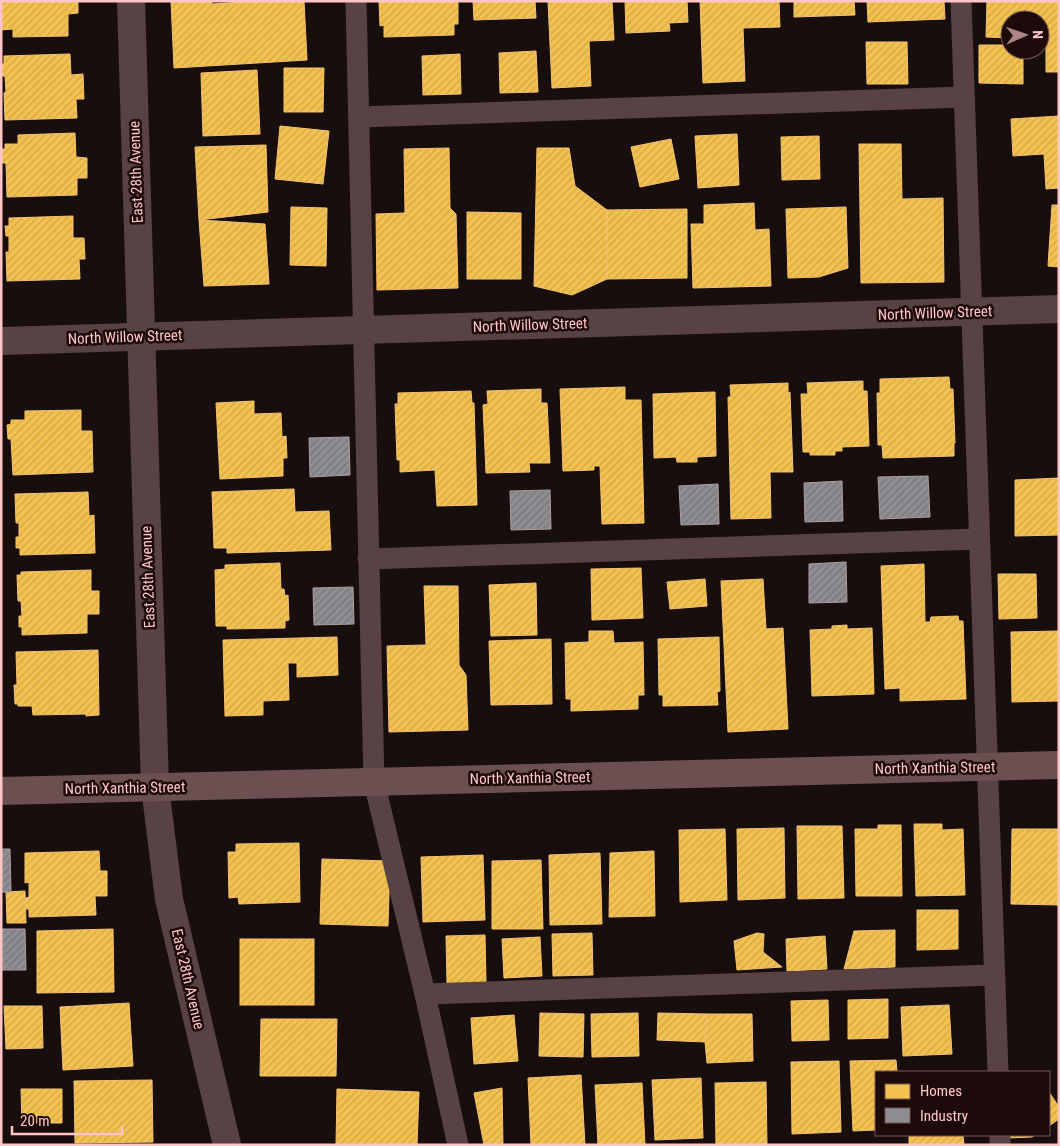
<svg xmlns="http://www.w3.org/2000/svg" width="1060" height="1146" font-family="'Roboto Condensed',sans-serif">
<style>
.homes{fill:url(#homes-hatch);stroke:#f6c272}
.industry{fill:url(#industry-hatch);stroke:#af9ea2}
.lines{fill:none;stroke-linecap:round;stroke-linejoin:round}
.lane{stroke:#594244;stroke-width:21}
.street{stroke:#594244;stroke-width:28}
.secondary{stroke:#6c4f51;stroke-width:28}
.labels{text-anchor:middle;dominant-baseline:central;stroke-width:5;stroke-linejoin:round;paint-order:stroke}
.street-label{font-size:15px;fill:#ffc5c7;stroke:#1c0b0a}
</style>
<defs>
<pattern id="homes-hatch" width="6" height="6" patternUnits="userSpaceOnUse" patternTransform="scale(1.25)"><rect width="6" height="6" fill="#f2c14e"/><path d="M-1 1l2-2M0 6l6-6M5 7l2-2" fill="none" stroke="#d1a64a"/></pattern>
<pattern id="industry-hatch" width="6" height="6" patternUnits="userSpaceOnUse" patternTransform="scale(1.25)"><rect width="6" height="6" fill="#8d8d92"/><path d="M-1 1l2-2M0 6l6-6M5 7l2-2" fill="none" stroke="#7a7478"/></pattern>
</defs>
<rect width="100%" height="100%" fill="#180e0e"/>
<g class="homes">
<path d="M 1,1 L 78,1 L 78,13 L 68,14 L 68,36 L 13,37 L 13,29 L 1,30 Z"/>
<path d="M 171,1 L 212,1 L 212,4 L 259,1 L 304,1 L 307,60 L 174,68 Z"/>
<path d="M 379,1 L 458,1 L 458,24 L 454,24 L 454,35 L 384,37 L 384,25 L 380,26 Z"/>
<path d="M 473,1 L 535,1 L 536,18 L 474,20 Z"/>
<path d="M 548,1 L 612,1 L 614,40 L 589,41 L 591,86 L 552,88 Z"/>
<path d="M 625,1 L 687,1 L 688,22 L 669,23 L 670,31 L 626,33 Z"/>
<path d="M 700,1 L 779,1 L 780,27 L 743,28 L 745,81 L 703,83 Z"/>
<path d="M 794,1 L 854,1 L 855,15 L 794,17 Z"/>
<path d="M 867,1 L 944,1 L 945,19 L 868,22 Z"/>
<path d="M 987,1 L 1059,1 L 1059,72 L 1046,72 L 1046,40 L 1040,40 L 1040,20 L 1010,20 L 1010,38 L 986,37 Z"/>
<path d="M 866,42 L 907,42 L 908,84 L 867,84 Z"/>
<path d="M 979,45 L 1010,45 L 1010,50 L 1023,50 L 1023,84 L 979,83 Z"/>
<path d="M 536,51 L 538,92 L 500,93 L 499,53 Z"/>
<path d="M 70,54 L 71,75 L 83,74 L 84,99 L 76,99 L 77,118 L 5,120 L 4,93 L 6,92 L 5,76 L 2,76 L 1,64 L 4,64 L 4,56 Z"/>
<path d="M 460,54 L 461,94 L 423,95 L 422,56 Z"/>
<path d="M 284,68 L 324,68 L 323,112 L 284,112 Z"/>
<path d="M 257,70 L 260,134 L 203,136 L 201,73 Z"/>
<path d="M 1059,116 L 1059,188 L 1046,189 L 1044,154 L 1013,156 L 1011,119 Z"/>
<path d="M 280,126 L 329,131 L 323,184 L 275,179 Z"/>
<path d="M 75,133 L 76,157 L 87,158 L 87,178 L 77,178 L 77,195 L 7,197 L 6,163 L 2,163 L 2,149 L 5,149 L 5,144 L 18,144 L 18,135 Z"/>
<path d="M 737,134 L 739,185 L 698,188 L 695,136 Z"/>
<path d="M 819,136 L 820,179 L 782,180 L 781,137 Z"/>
<path d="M 671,139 L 679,179 L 640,187 L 631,147 Z"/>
<path d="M 859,144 L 901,144 L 902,199 L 943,198 L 944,282 L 861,283 Z"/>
<path d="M 266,145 L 268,212 L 199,220 L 195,147 Z"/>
<path d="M 449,148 L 450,208 L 456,214 L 458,288 L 377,290 L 376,214 L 405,213 L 404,149 Z"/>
<path d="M 537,148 L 569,148 L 575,186 L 607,210 L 607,279 L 572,295 L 534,286 Z"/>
<path d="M 754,203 L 755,230 L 769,229 L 771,286 L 693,288 L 691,224 L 704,224 L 704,205 Z"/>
<path d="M 1052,205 L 1059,205 L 1059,267 L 1048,266 Z"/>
<path d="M 291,207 L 327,208 L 326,266 L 290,265 Z"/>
<path d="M 846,207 L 848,268 L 819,277 L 788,278 L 786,209 Z"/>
<path d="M 687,209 L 687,278 L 607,279 L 607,210 Z"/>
<path d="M 467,212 L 521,213 L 521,279 L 467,279 Z"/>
<path d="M 73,216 L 73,238 L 84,238 L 85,259 L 79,259 L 80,279 L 7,281 L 6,252 L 9,252 L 9,236 L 6,236 L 5,226 L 9,226 L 9,218 Z"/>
<path d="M 199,220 L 265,224 L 269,284 L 204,286 Z"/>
<path d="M 949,377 L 950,389 L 953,389 L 955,443 L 954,443 L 954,456 L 883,458 L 882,445 L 878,445 L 877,393 L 880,393 L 880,379 Z"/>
<path d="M 863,381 L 863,391 L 867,391 L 869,446 L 842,447 L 842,451 L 835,451 L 835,455 L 810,455 L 810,452 L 803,452 L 801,394 L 808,394 L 807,383 Z"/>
<path d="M 788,383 L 788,393 L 790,392 L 793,472 L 770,472 L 771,518 L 731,519 L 728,397 L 731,397 L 730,385 Z"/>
<path d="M 625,387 L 625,400 L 641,400 L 644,523 L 602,524 L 600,466 L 594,466 L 594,470 L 563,471 L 560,389 Z"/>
<path d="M 541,389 L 541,403 L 547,403 L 550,463 L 529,463 L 530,472 L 486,473 L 483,405 L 488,404 L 487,391 Z"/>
<path d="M 471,391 L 472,403 L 474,403 L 477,505 L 437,506 L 435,470 L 400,472 L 400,460 L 397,460 L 395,404 L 398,404 L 398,393 Z"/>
<path d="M 715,392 L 716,456 L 697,457 L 697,462 L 677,462 L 676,457 L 654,458 L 653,394 Z"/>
<path d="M 254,401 L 254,414 L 281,413 L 282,437 L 286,436 L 287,458 L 283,458 L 283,476 L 220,479 L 216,403 Z"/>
<path d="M 81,410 L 81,431 L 92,431 L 93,472 L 13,475 L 11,439 L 8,439 L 7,425 L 11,424 L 11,420 L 25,420 L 25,411 Z"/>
<path d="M 1059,478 L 1059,535 L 1015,536 L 1015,480 Z"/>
<path d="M 294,489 L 295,512 L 329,511 L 331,550 L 227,553 L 227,548 L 214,548 L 212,492 Z"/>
<path d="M 88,492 L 89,516 L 94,515 L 95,553 L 20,555 L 20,548 L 16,548 L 16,537 L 19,537 L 19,523 L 16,523 L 15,494 Z"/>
<path d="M 280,563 L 281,589 L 284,589 L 285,596 L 288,595 L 289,620 L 285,621 L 285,628 L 227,629 L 227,626 L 216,626 L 215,570 L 225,569 L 225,565 Z"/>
<path d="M 924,564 L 925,622 L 930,622 L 931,617 L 958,616 L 959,621 L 963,621 L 966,699 L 900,701 L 900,688 L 885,689 L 881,566 Z"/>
<path d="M 641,568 L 643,618 L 592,620 L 591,569 Z"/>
<path d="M 91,570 L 91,591 L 99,591 L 99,614 L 87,614 L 87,633 L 22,635 L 22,627 L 19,627 L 19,616 L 22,616 L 21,601 L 18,601 L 17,575 L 21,575 L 21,572 Z"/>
<path d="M 998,574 L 1036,574 L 1037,618 L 999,619 Z"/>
<path d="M 705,579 L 707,606 L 670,609 L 667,582 Z"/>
<path d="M 763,579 L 766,629 L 783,628 L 788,729 L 728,732 L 721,581 Z"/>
<path d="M 536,583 L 537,635 L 491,636 L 489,585 Z"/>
<path d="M 424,586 L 458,586 L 459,665 L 466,675 L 468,730 L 389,732 L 387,646 L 426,645 Z"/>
<path d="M 847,625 L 847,629 L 872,628 L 874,694 L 812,696 L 810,630 L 832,629 L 832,626 Z"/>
<path d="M 589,631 L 613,631 L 614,643 L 643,642 L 644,695 L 638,695 L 638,709 L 571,711 L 571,699 L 566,699 L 565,643 L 589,642 Z"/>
<path d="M 1059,631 L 1059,701 L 1012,702 L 1011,632 Z"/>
<path d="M 337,637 L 338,675 L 297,677 L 297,663 L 288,663 L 289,700 L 263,701 L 263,715 L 225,716 L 223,640 Z"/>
<path d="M 719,637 L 720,691 L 717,692 L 718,705 L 663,706 L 663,695 L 659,695 L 658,639 Z"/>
<path d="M 551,639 L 552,704 L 491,705 L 489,641 Z"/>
<path d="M 98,650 L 99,715 L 86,716 L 86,714 L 33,715 L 32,706 L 18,706 L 18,704 L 15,704 L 14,685 L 17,685 L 16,652 Z"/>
<path d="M 914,824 L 942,824 L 942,830 L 963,829 L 965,895 L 916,896 Z"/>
<path d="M 878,825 L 901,825 L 902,896 L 856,896 L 855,829 L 878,829 Z"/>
<path d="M 797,826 L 842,826 L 844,898 L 798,899 Z"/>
<path d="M 784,828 L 785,898 L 738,900 L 737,829 Z"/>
<path d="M 725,829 L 727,900 L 680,902 L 679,830 Z"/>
<path d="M 1012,829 L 1059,829 L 1059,905 L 1011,904 Z"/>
<path d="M 299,843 L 300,902 L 239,904 L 238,897 L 229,898 L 228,852 L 236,852 L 236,844 Z"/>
<path d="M 99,851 L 100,871 L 107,871 L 107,896 L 95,896 L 96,915 L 29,917 L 29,909 L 26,909 L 26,898 L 29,897 L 29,882 L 25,883 L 25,853 Z"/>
<path d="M 654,851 L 655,916 L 609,917 L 610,853 Z"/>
<path d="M 600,853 L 602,924 L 550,925 L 549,855 Z"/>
<path d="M 483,855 L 485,920 L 423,922 L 421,857 Z"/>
<path d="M 322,859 L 390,861 L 388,926 L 320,924 Z"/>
<path d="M 541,860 L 543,929 L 492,929 L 492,861 Z"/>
<path d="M 25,891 L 26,923 L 7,923 L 6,892 Z"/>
<path d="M 917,910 L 958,910 L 958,949 L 917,950 Z"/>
<path d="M 113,929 L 114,992 L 37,993 L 37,931 Z"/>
<path d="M 895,930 L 895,967 L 844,969 L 854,931 Z"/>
<path d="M 592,933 L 593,975 L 553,976 L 552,934 Z"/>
<path d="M 757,933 L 764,934 L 763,952 L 782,967 L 737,970 L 734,941 Z"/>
<path d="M 485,935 L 486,982 L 447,983 L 446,936 Z"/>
<path d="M 825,936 L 827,969 L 787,971 L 786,939 Z"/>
<path d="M 540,937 L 542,976 L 504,978 L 502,939 Z"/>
<rect x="240" y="939" width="74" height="66"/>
<path d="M 888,999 L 888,1038 L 848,1039 L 848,1000 Z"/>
<path d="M 828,1000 L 829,1040 L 792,1041 L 791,1001 Z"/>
<path d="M 129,1003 L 133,1066 L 63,1070 L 60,1007 Z"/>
<path d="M 949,1005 L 952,1054 L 903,1056 L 901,1007 Z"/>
<path d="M 4,1006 L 42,1006 L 43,1048 L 6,1049 Z"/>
<path d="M 540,1013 L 584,1014 L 583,1057 L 539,1056 Z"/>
<path d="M 638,1013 L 639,1056 L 592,1057 L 591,1014 Z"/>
<path d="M 658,1013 L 707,1014 L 705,1042 L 657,1040 Z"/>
<path d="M 707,1014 L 752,1014 L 753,1061 L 707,1063 L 705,1042 Z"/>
<path d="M 514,1015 L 518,1061 L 474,1064 L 471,1018 Z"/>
<path d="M 261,1019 L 337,1019 L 336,1076 L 260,1076 Z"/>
<path d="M 896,1060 L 897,1072 L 876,1072 L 876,1130 L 853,1131 L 850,1061 Z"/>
<path d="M 839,1061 L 841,1132 L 792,1134 L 791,1062 Z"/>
<path d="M 581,1075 L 585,1145 L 531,1145 L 528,1078 Z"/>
<path d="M 701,1078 L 703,1138 L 655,1140 L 652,1080 Z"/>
<path d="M 152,1080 L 153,1142 L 75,1143 L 74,1081 Z"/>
<path d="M 766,1082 L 767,1145 L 716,1145 L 715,1083 Z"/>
<path d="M 642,1083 L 645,1145 L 598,1145 L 595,1085 Z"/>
<path d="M 502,1088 L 503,1145 L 484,1145 L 474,1093 Z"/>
<path d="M 21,1089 L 62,1089 L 62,1123 L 22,1123 Z"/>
<path d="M 337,1089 L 419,1092 L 417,1145 L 336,1145 Z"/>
<path d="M 1049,1092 L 1059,1107 L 1059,1119 L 1049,1126 Z"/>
<path d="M 909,1135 L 963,1135 L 964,1145 L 909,1145 Z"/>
<path d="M 1006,1135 L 1035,1135 L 1032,1137 L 1007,1138 Z"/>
</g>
<g class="industry">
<path d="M 349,437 L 350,475 L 310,477 L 309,438 Z"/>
<path d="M 928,476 L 930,517 L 880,519 L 878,477 Z"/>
<path d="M 842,481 L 843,521 L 805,522 L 804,483 Z"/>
<path d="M 718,484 L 719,524 L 681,525 L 679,486 Z"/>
<path d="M 550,490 L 551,529 L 511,530 L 510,491 Z"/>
<path d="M 846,562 L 847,602 L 809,603 L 809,564 Z"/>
<path d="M 353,587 L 354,624 L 314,625 L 313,588 Z"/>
<path d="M 1,849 L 10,849 L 11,892 L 1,892 Z"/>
<path d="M 1,929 L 25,929 L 26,970 L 1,970 Z"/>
</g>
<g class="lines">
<g class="lane">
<path d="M 356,1 L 374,782 L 425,994 L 458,1145"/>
<path d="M 961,1 L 998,1072"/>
<path d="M 359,117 L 964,97"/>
<path d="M 368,559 L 979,539"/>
<path d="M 425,994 L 994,975"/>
<path d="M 1000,1135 L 1000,1145"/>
</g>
<g class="street">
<path d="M 131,1 L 155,787 L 169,899 L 227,1145"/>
<path d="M 1,341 L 1059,309"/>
</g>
<path class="secondary" d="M 1,791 L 1059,765"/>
</g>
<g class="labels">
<g class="street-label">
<text transform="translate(136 172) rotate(-92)">East 28th Avenue</text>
<text transform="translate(935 313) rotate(-2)">North Willow Street</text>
<text transform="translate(530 325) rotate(-2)">North Willow Street</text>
<text transform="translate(125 337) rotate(-2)">North Willow Street</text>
<text transform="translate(148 577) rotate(-92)">East 28th Avenue</text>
<text transform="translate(935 768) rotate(-1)">North Xanthia Street</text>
<text transform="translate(530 778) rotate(-1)">North Xanthia Street</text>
<text transform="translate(125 788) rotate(-1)">North Xanthia Street</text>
<text transform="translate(188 979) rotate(77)">East 28th Avenue</text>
</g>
</g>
<rect width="1060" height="1146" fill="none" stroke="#ffc5c7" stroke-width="5"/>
<rect x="875" y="1071" width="175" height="65" fill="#1c0b0a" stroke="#775556"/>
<rect x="885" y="1084" width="25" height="15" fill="#f2c14e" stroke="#775556"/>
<text x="920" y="1096" font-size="15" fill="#ffc5c7">Homes</text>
<rect x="885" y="1108" width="25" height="15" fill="#8d8d92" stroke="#775556"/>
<text x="920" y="1121" font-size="15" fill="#ffc5c7">Industry</text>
<g transform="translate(1025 35) rotate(88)"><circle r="24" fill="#1c0b0a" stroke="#775556"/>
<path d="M0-4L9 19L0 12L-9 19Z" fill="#ae8586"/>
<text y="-8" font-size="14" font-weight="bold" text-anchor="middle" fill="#ffc5c7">N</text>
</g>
<path d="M12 1126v8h110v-8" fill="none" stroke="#ffc5c7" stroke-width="2.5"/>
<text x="20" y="1126" font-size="15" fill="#ffc5c7" stroke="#1c0b0a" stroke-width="4" paint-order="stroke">20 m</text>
</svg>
